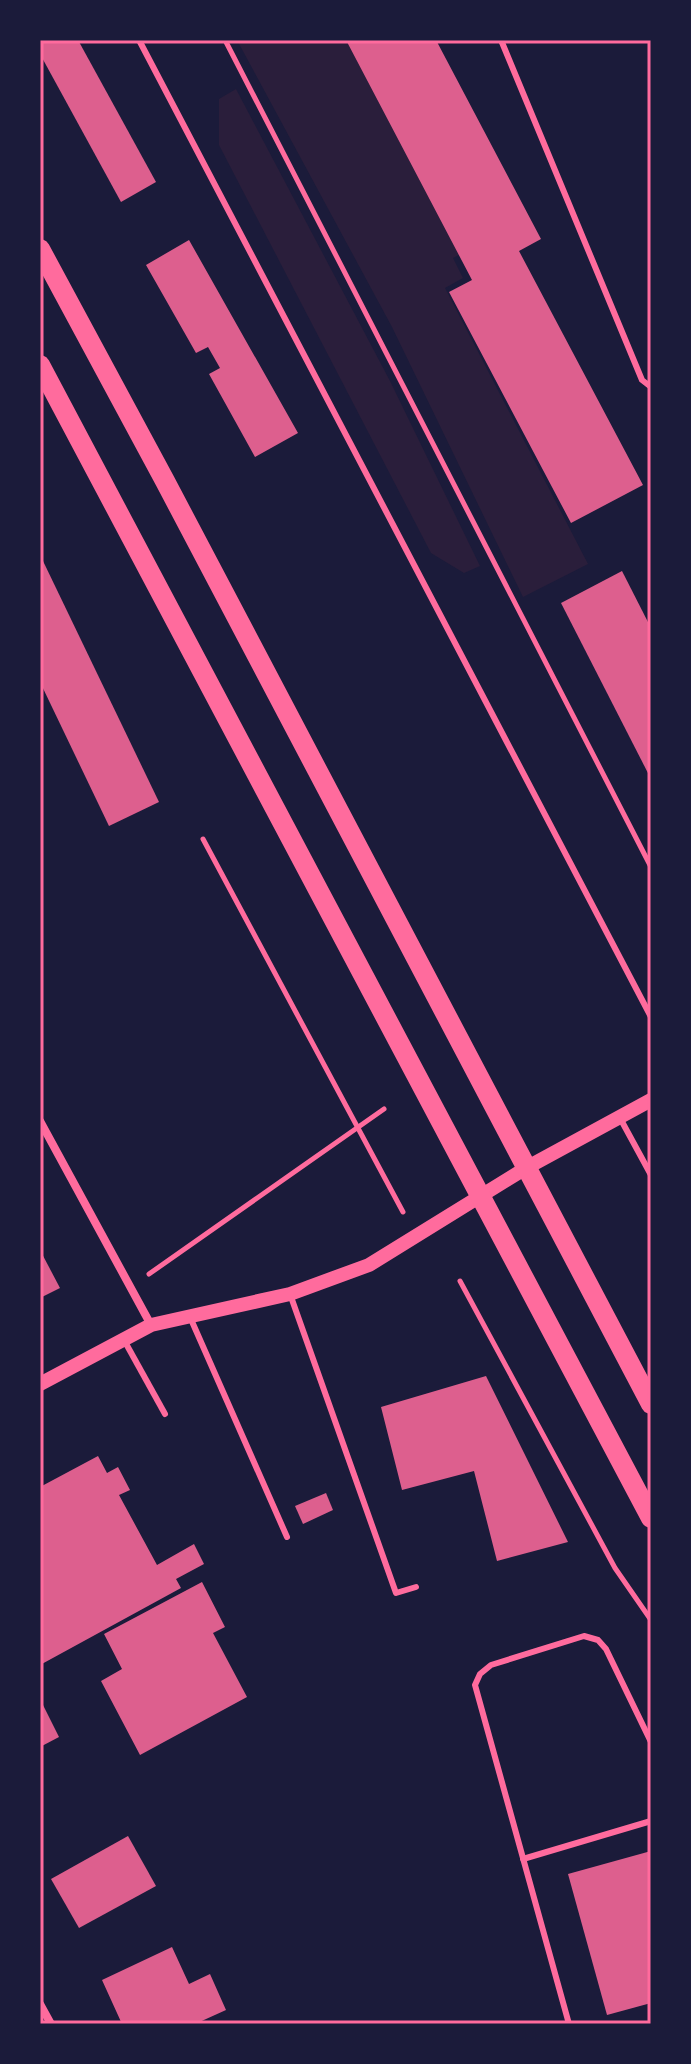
<svg xmlns="http://www.w3.org/2000/svg" width="691" height="2064" font-family="Montserrat,sans-serif">
<style>
.green{fill:#2a1e3b}
.building{fill:#dd5f8e}
.lines{fill:none;stroke-linecap:round;stroke-linejoin:round}
.path{stroke:#ff6b9d;stroke-width:5}
.service{stroke:#ff6b9d;stroke-width:6}
.minor{stroke:#ff6b9d;stroke-width:8}
.tertiary{stroke:#ff6b9d;stroke-width:14}
.primary{stroke:#ff6b9d;stroke-width:20}
.neatline{fill:none;stroke:#ff6b9d;stroke-width:3}
</style>
<rect width="100%" height="100%" fill="#1b1b3a"/>
<g class="green">
<path d="M 237,40 L 354,40 L 465,252 L 453,258 L 463,278 L 445,288 L 588,564 L 523,597 L 392,327 Z"/>
<path d="M 236,89 L 390,381 L 480,566 L 464,573 L 431,553 L 219,145 L 219,99 Z"/>
</g>
<g class="building">
<path d="M 40,40 L 78,40 L 156,182 L 121,202 L 40,54 Z"/>
<path d="M 346,40 L 436,40 L 541,239 L 519,251 L 643,485 L 571,523 L 449,292 L 472,280 Z"/>
<path d="M 189,240 L 298,433 L 255,457 L 209,374 L 220,368 L 208,347 L 196,353 L 146,265 Z"/>
<path d="M 43,561 L 159,802 L 109,826 L 40,682 L 40,562 Z"/>
<path d="M 622,571 L 651,628 L 651,779 L 561,603 Z"/>
<path d="M 40,1250 L 60,1288 L 40,1298 Z"/>
<path d="M 486,1376 L 568,1542 L 497,1561 L 474,1471 L 402,1490 L 381,1407 Z"/>
<path d="M 98,1456 L 107,1473 L 118,1467 L 130,1490 L 119,1495 L 157,1565 L 194,1544 L 204,1564 L 176,1579 L 181,1588 L 40,1665 L 40,1487 Z"/>
<path d="M 326,1493 L 333,1510 L 303,1524 L 295,1506 Z"/>
<path d="M 202,1582 L 225,1627 L 213,1633 L 247,1697 L 140,1755 L 101,1681 L 122,1669 L 104,1634 Z"/>
<path d="M 40,1699 L 59,1737 L 40,1747 Z"/>
<path d="M 128,1836 L 156,1886 L 79,1928 L 51,1879 Z"/>
<path d="M 651,1851 L 651,2003 L 607,2015 L 568,1874 Z"/>
<path d="M 172,1947 L 189,1984 L 210,1974 L 226,2010 L 195,2024 L 122,2024 L 102,1980 Z"/>
</g>
<g class="lines">
<g class="path">
<path d="M 225,40 L 651,867"/>
<path d="M 203,839 L 403,1212"/>
<path d="M 149,1274 L 384,1109"/>
<path d="M 460,1281 L 615,1568 L 651,1620"/>
</g>
<g class="service">
<path d="M 139,40 L 651,1017"/>
<path d="M 501,40 L 642,380 L 651,387"/>
<path d="M 620,1118 L 651,1175"/>
<path d="M 290,1294 L 396,1593 L 416,1587"/>
<path d="M 190,1317 L 287,1537"/>
<path d="M 124,1340 L 165,1414"/>
<path d="M 523,1859 L 651,1821"/>
<path d="M 569,2024 L 475,1685 L 480,1674 L 491,1665 L 584,1636 L 598,1640 L 606,1649 L 651,1742"/>
</g>
<g class="minor">
<path d="M 40,1121 L 151,1325"/>
<path d="M 40,2004 L 51,2024"/>
</g>
<path class="tertiary" d="M 40,1384 L 151,1325 L 290,1294 L 369,1265 L 526,1168 L 651,1100"/>
<g class="primary">
<path d="M 40,249 L 165,481 L 651,1404"/>
<path d="M 40,365 L 651,1518"/>
</g>
</g>
<rect width="691" height="2064" fill="none" stroke="#1b1b3a" stroke-width="84"/>
<rect x="42" y="42" width="607" height="1980" class="neatline"/>
</svg>
